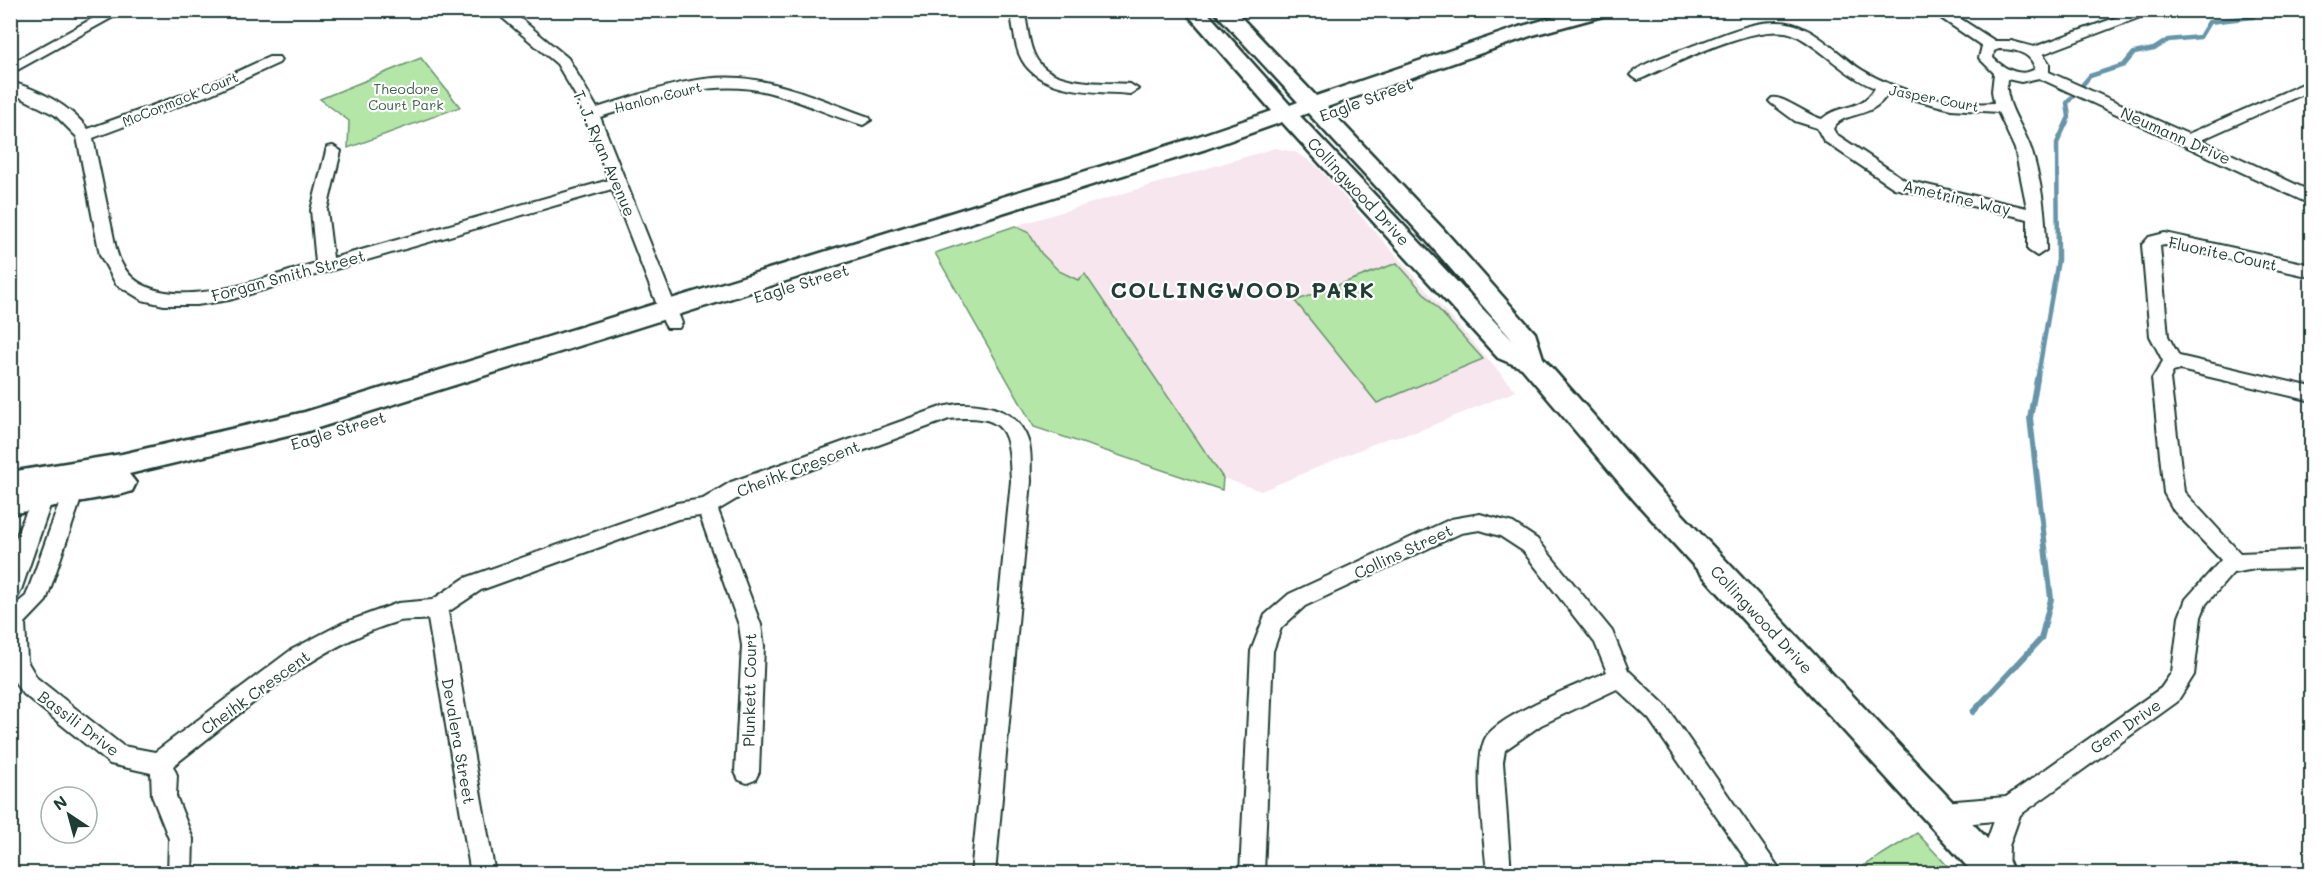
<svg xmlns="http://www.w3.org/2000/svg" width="2322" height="884" font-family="Mali,sans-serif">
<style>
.built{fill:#f7e6ee}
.green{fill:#b3e6a7;stroke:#69926e;stroke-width:1.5}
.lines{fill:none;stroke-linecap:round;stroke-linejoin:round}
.stream-far1{stroke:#6695a8;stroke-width:4.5}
.stream{stroke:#6695a8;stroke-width:6}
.street-casing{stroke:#1f3d34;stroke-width:4}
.secondary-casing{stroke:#1f3d34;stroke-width:5}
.street{fill:#fff;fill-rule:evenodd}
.secondary{fill:#fff;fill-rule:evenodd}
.labels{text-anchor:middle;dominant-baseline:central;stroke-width:4.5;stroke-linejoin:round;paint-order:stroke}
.far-park-label{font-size:14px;fill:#3d5f4b;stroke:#fff}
.far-street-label{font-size:14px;fill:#1f3d34;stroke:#fff}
.street-label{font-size:16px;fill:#1f3d34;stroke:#fff}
.district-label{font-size:22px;font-weight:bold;letter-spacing:1.5px;fill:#1f3d34;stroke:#fff}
</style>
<rect width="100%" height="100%" fill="#fff"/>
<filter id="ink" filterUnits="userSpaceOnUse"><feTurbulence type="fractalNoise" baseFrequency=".0167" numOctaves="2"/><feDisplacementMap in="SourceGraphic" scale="12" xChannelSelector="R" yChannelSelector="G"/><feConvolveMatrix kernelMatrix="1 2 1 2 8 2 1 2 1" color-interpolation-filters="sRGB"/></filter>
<g filter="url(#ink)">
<path class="built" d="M 1275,148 L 1295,152 L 1315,164 L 1516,391 L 1416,432 L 1385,439 L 1261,491 L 1223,478 L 1086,275 L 1078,280 L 1059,271 L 1041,253 L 1029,233 L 1015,226 Z"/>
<g class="green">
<path d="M 421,58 L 460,107 L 348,148 L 349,121 L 320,99 Z"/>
<path d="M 1015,226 L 1029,233 L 1041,253 L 1059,271 L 1078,280 L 1085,274 L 1223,478 L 1222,490 L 1034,427 L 935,253 Z"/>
<path d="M 1397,263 L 1483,359 L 1377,403 L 1295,301 Z"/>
<path d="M 1917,833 L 1954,873 L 1852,873 Z"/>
</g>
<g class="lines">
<path class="stream-far1" d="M 2037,381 L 2058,260 L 2057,143 L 2069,117 L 2067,103 L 2090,76 L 2124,65 L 2134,53 L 2154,49 L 2168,40 L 2200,37 L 2209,22 L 2253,17 L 2259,10"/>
<path class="stream" d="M 1973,712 L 2041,639 L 2051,599 L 2030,418 L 2037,379"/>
<defs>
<g id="street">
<path d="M 108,10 L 126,10 L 10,74 L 10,64 Z"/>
<path d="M 493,10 L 510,10 L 568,58 L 597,108 C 643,94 691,74 740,78 C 785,82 827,102 869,117 L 871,120 L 863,125 C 830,116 800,100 767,92 C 709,78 655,100 600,117 L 682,323 L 679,328 L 667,328 L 664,323 L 612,189 L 229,300 L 197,305 L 164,305 L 142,300 L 116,284 L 100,255 L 77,137 L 55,115 L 10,92 L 10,82 C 39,89 70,106 88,129 L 201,88 L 269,57 L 279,57 L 281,60 L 279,63 L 211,94 L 93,138 L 116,249 C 137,330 262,278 316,263 L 311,210 L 327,147 L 333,146 L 341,151 L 327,210 L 333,258 L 609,180 L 577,98 L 557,64 Z"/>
<path d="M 1010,10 L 1024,10 C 1028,26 1028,46 1037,60 C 1054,86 1103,82 1130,84 L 1138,89 L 1130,94 C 1097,91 1041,94 1022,60 C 1014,46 1014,27 1010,10 Z"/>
<path d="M 1422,10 L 1406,18 L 1399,14 L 1402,10 Z"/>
<path d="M 1929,10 L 1947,10 L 1995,41 L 2011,41 L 2034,47 L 2137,10 L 2159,10 L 2043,54 L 2049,63 L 2049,72 L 2188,134 L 2312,80 L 2312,90 L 2201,140 L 2312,192 L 2312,205 L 2039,78 L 2021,82 L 2007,79 C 2004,105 2023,125 2031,149 C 2042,183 2046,216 2046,250 L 2037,256 L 2028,250 L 2028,219 L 1894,188 L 1824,141 L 1817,128 L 1795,121 L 1772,104 L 1769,101 L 1772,98 C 1782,95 1807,115 1822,119 C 1840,103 1861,112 1875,88 C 1845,76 1824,50 1795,35 C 1762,19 1676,63 1643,78 L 1638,80 L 1630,75 C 1640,63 1677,52 1692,46 C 1718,37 1748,22 1776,22 C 1811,21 1835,53 1862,70 C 1898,92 1953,106 1994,103 L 1992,91 L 1994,73 L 1979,58 L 1982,46 ZM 1999,49 C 2013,49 2032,52 2035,69 C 2021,78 2004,69 1993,58 L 1994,51 ZM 1888,93 L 1951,109 L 1998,112 L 2015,149 L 2027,208 L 1905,180 L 1836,134 L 1833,129 C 1842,110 1872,121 1888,93 Z"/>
<path d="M 2165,233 L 2312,265 L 2312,277 L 2165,245 L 2160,246 L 2168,336 L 2179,356 L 2312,387 L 2312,401 L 2180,370 L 2173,372 L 2170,379 L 2184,492 L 2240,553 L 2312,550 L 2312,568 L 2255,569 L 2233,573 L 2206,604 L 2201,617 L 2194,675 L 2177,702 L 2020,815 L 2009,846 L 2008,874 L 1984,874 L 1985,846 L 1994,821 L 1943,826 L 1935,822 L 1931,814 L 1935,806 L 1943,802 L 2006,797 L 2161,688 L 2172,672 L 2179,617 L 2186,599 L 2221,560 L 2174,511 L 2164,493 L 2152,379 L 2163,361 L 2150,336 L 2142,245 L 2149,237 Z"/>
<path d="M 958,404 C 989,403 1020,411 1029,444 C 1032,456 1030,469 1031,481 L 995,874 L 971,874 L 1011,481 C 1009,432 1008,413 949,419 L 745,494 L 718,510 L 761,625 L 764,646 L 759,772 L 755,780 L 747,783 L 739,780 L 735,772 L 742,646 L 739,625 L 700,516 L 678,519 L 481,590 L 448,612 L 495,874 L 471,874 L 428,619 C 418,621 406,619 396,622 C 311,648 242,713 173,766 L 177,775 L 176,796 L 193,839 L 192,874 L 168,874 L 169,839 L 152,796 L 151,773 L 110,764 L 21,692 L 10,674 L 10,609 L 26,596 L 63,493 L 61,491 L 51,503 L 21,590 L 18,596 L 10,599 C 10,586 9,573 10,561 C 13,539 42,460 70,469 L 83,493 L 46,601 L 25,623 L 27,661 L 37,678 L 123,746 L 155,752 L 291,650 L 341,624 L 398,603 L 432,600 L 465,578 L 677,503 L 703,499 L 731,482 L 941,407 Z"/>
<path d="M 1480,514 L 1513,523 L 1537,539 L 1612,631 L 1628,670 L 1665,705 L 1783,874 L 1756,874 L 1649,719 L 1617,689 L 1541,725 L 1505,750 L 1503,762 L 1511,874 L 1487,874 C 1485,844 1472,760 1486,737 C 1501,714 1580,684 1607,672 L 1595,643 L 1523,551 L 1500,536 L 1480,530 L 1461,533 L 1305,606 L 1281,628 L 1273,651 L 1264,874 L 1240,874 L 1251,651 L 1265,615 L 1289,594 L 1451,519 Z"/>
</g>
<path id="secondary" d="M 1184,10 L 1205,10 L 1290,105 L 1298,102 L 1213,10 L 1234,10 L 1316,96 L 1519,27 L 1579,10 L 1613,10 L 1610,14 L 1533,35 L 1327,107 L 1442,228 L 1535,333 L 1543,358 L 1654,484 L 2009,862 L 2014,874 L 1974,874 L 1634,500 L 1522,368 L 1498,358 L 1282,122 L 1206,149 L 305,432 L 129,474 L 136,483 L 132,491 L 122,494 L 10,514 L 10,472 L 122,454 L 305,412 L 1190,139 L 1272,111 ZM 1308,113 L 1426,240 L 1514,342 L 1300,116 Z"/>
</defs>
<use href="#street" class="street-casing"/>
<use href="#secondary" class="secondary-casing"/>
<use href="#street" class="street"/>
<use href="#secondary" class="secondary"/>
</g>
</g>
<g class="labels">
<g class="far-park-label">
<text x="406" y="88">Theodore<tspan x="406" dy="16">Court Park</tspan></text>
</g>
<g class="far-street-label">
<text transform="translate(658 97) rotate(-14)">Hanlon Court</text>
<text transform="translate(1934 98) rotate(11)">Jasper Court</text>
<text transform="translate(180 99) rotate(-22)">McCormack Court</text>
</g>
<g class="street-label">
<text transform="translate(1366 99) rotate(-20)">Eagle Street</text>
<text transform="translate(2176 135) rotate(24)">Neumann Drive</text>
<text transform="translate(605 153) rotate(67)">T. J. Ryan Avenue</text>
<text transform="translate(1359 191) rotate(47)">Collingwood Drive</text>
<text transform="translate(1957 197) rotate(13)">Ametrine Way</text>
<text transform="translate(2223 253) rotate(12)">Fluorite Court</text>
<text transform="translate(288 275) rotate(-15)">Forgan Smith Street</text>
<text transform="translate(801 283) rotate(-17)">Eagle Street</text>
<text transform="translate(338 430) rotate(-17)">Eagle Street</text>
<text transform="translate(798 468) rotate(-21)">Cheihk Crescent</text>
<text transform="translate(1403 551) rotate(-25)">Collins Street</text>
<text transform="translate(1762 619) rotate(47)">Collingwood Drive</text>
<text transform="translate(749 690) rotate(-89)">Plunkett Court</text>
<text transform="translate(255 692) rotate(-36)">Cheihk Crescent</text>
<text transform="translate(79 723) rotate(37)">Bassili Drive</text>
<text transform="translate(2125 726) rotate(-35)">Gem Drive</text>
<text transform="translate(459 741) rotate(80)">Devalera Street</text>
</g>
<g class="district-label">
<text x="1243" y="289">COLLINGWOOD PARK</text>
</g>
</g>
<rect width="2322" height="884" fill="none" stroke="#fff" stroke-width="36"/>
<rect x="18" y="18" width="2286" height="848" fill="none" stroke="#1f3d34" stroke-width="2" filter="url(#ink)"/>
<g transform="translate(69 815) rotate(324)"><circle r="28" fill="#ffffff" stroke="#a5b1ae" stroke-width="1.5"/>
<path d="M0-4.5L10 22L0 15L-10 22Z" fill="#1f3d34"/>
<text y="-9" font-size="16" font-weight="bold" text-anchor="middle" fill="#1f3d34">N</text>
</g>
</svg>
